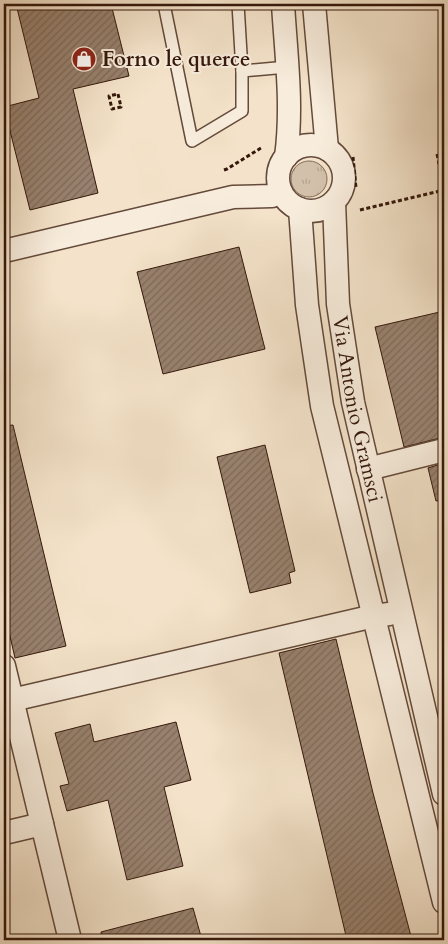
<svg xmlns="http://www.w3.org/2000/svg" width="448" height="944" font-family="Cardo,serif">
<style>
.grass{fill:url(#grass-tufts);stroke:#846c5a}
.building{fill:url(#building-hatch);stroke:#34170b}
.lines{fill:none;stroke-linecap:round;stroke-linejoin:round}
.lane-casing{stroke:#644a3b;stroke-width:14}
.street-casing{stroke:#644a3b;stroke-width:25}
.path{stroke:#34170b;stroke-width:3;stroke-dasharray:4 2.5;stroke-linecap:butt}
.lane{stroke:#f8eddd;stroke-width:11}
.street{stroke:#f8eddd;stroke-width:22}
.labels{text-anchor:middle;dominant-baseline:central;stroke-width:4;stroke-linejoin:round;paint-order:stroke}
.poi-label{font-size:21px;font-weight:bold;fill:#34170b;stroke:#f8eddd;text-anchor:start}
.street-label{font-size:21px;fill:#34170b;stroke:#f8eddd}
</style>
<defs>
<pattern id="grass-tufts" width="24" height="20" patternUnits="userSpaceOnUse" patternTransform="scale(1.25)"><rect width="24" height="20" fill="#d3c0aa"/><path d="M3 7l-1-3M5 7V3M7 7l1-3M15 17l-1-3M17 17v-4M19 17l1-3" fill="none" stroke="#b6a491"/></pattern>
<pattern id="building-hatch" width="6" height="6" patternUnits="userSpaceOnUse" patternTransform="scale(1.25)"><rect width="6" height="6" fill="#98816e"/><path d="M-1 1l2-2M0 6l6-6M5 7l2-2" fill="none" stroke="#7d6959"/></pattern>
</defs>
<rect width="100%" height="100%" fill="#f4e3ca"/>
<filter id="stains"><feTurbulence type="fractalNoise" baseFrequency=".004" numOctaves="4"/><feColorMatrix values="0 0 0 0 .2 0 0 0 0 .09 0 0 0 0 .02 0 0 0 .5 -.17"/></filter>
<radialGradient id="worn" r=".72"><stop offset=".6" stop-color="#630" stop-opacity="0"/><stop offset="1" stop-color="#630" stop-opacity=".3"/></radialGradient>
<circle class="grass" cx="309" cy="179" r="18"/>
<g class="building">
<path d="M 16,4 L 111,4 L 129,76 L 73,89 L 98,193 L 30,210 L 4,107 L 39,98 Z"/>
<path d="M 239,247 L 265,349 L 163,374 L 137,272 Z"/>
<path d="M 444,311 L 444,437 L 404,447 L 375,327 Z"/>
<path d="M 13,425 L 66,646 L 15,658 L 4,610 L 4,426 Z"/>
<path d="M 265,445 L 295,571 L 289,573 L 291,583 L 250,593 L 217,457 Z"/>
<path d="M 444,463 L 444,500 L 436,501 L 428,468 Z"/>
<path d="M 336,639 L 373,793 L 412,940 L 347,940 L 279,653 Z"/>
<path d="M 176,722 L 191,780 L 164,787 L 183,866 L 127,880 L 108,800 L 67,811 L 60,786 L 69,784 L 55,733 L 90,724 L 94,742 Z"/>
<path d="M 193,908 L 202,940 L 102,940 L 101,932 Z"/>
</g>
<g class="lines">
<defs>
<g id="lane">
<path d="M 164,4 L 192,141 L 242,111 L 242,71 L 238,4"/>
<path d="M 242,71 L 287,67"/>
</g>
<g id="street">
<path d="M 283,4 C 286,54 293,106 286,157"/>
<path d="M 314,4 L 327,149"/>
<circle cx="311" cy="178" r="33"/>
<path id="s1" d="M 334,202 L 338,304 L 353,402 L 444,794"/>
<path d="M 300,209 L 307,305 L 322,406 L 444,902"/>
<path d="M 4,251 L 233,197 L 272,196 L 281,192"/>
<path d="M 368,469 L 444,450"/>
<path d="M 4,666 L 70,940"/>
<path d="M 12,700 L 374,616 L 389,614"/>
<path d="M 4,833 L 42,824"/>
</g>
</defs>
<use href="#lane" class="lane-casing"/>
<use href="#street" class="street-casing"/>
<g class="path">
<path d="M 118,94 L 121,107 L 112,109 L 109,96 Z"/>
<path d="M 437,154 L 444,190"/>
<path d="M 353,157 L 356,188"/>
<path d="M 224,170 L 227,169 L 261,148"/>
<path d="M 360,210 L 444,190"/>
</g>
<use href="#lane" class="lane"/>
<use href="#street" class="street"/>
</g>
<defs>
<symbol id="shop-disc" viewBox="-11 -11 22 22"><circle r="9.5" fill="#8f2418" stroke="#f8eddd"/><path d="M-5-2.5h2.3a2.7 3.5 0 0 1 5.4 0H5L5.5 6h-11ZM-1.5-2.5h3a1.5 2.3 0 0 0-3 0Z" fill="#fff"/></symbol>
</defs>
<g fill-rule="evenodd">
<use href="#shop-disc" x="70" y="45" width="28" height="28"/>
</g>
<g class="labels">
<g class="poi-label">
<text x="102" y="59">Forno le querce</text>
</g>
<g class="street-label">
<text stroke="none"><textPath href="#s1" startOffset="209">Via Antonio Gramsci</textPath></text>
</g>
</g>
<rect width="448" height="944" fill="none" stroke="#f4e3ca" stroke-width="20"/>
<rect x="5" y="5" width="438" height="934" fill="none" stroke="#34170b" stroke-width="2.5"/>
<rect x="10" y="10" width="428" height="924" fill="none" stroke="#34170b"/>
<rect width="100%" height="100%" filter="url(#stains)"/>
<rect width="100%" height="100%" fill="url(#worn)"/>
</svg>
